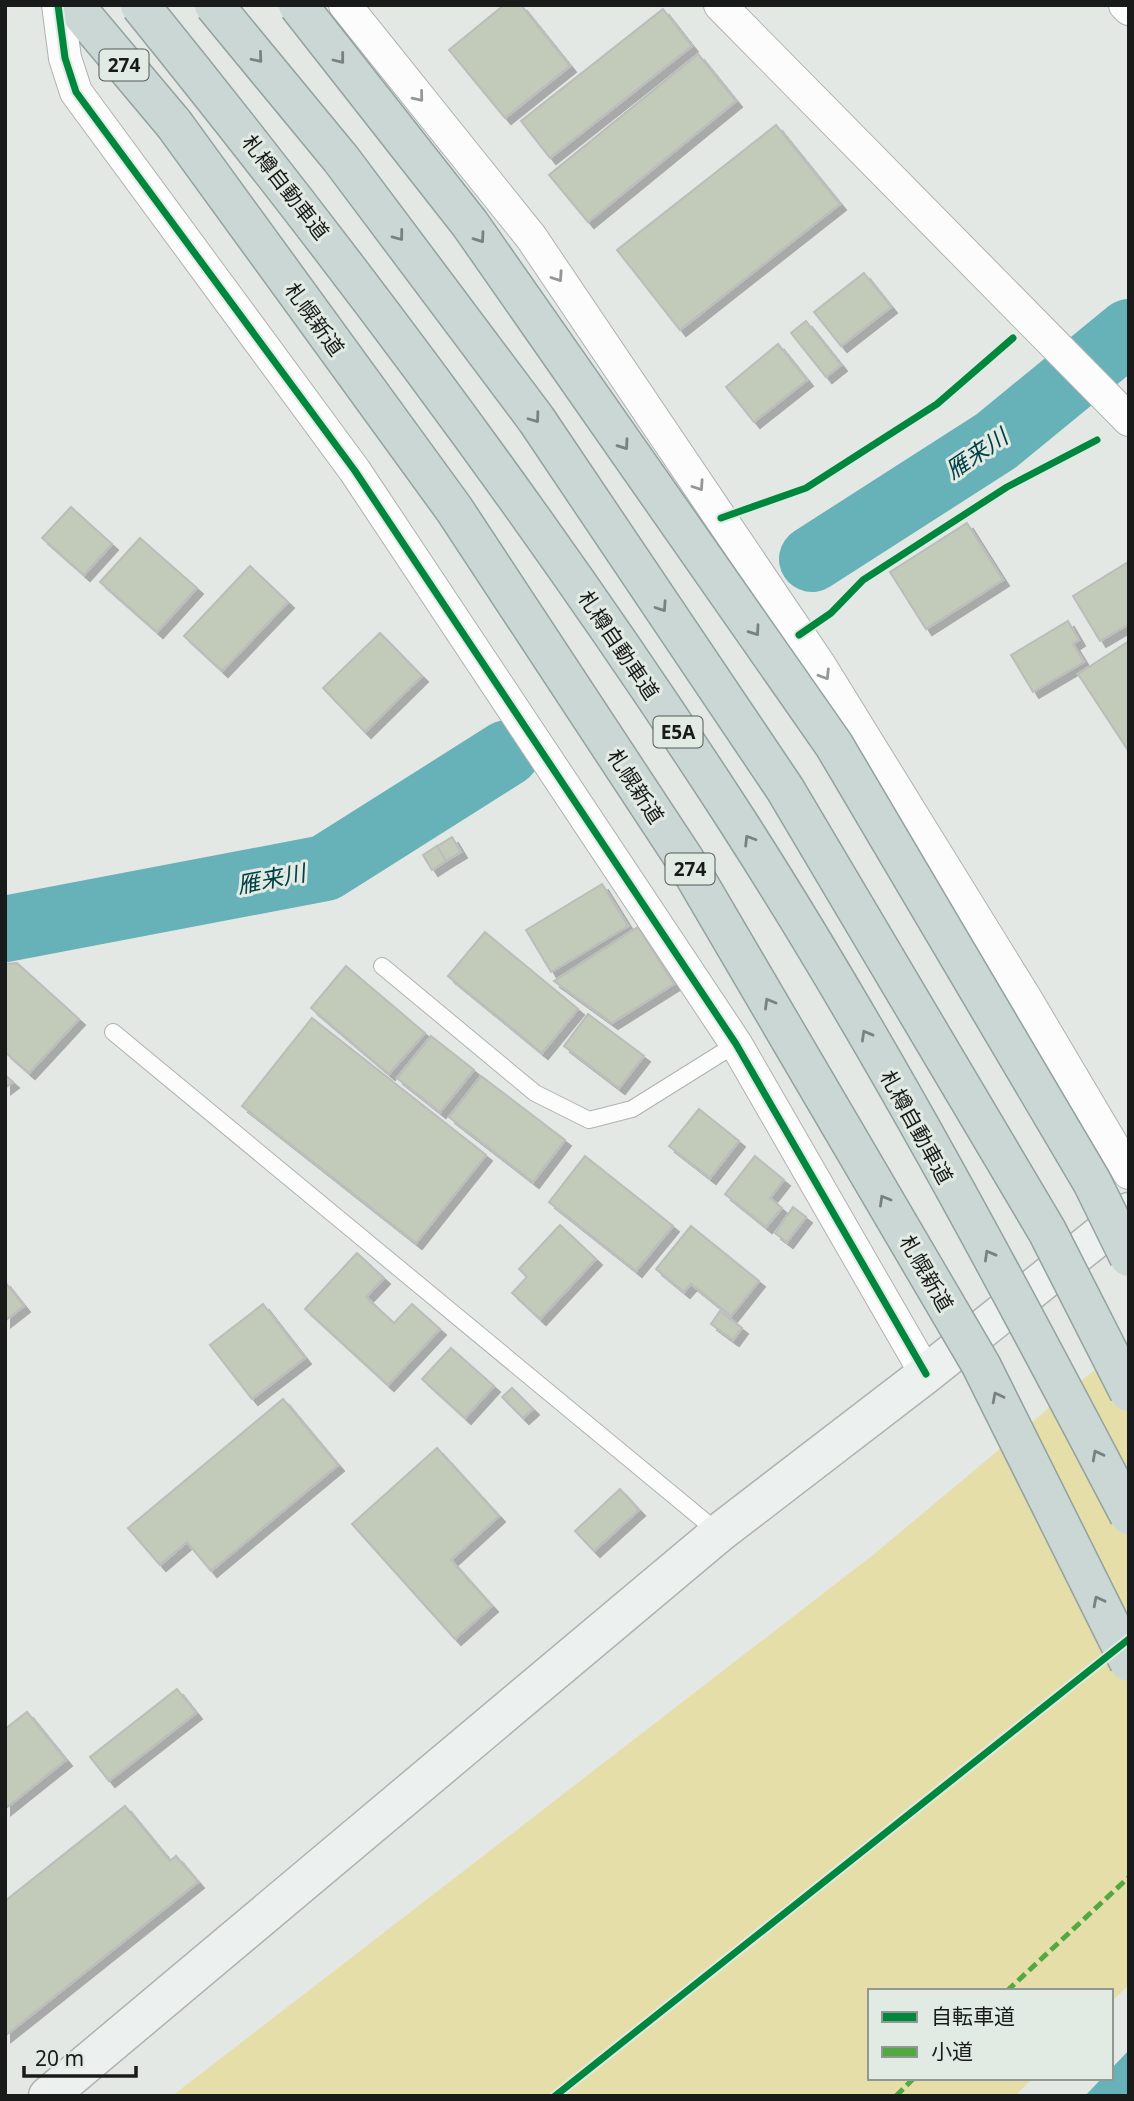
<svg xmlns="http://www.w3.org/2000/svg" width="1134" height="2101" font-family="'Noto Sans','Noto Sans JP',sans-serif">
<style>
.green{fill:#e5dea9}
.water{fill:#67b2b8}
.lines{fill:none;stroke-linecap:round;stroke-linejoin:round}
.river{stroke:#67b2b8;stroke-width:66}
.building{fill:#c2cab9;stroke:#babdba;stroke-width:2;filter:url(#shadow)}
.lane-casing{stroke:#afb2b0;stroke-width:18}
.street-casing{stroke:#afb2b0;stroke-width:34}
.secondary-casing{stroke:#afb2b0;stroke-width:41}
.highway-casing{stroke:#93a29e;stroke-width:41}
.lane{stroke:#fbfcfb;stroke-width:16}
.street{stroke:#fbfcfb;stroke-width:32}
.secondary{stroke:#ecf0ef;stroke-width:38}
.highway{stroke:#cad7d5;stroke-width:38}
.highway-bridge-casing{stroke:#93a29e;stroke-width:41;stroke-linecap:butt}
.highway-bridge{stroke:#cad7d5;stroke-width:38}
.quiet{stroke:#52a942;stroke-width:5;stroke-dasharray:10 5;stroke-linecap:butt}
.cycleway-casing{stroke:#e2eae4;stroke-width:11}
.cycleway{stroke:#00873e;stroke-width:7}
.oneway{stroke:#7a8280}
.oneway2{stroke:#959795}
.labels{text-anchor:middle;dominant-baseline:central;stroke-width:6;stroke-linejoin:round;paint-order:stroke}
.shield{fill:#e2eae4;stroke:#555956;stroke-width:2}
.shield-label{font-size:19px;font-weight:bold;fill:#181b19}
.street-label{font-size:21px;fill:#181b19;stroke:#e2eae4}
.water-label{font-size:23px;font-style:italic;fill:#004146;stroke:#e2eae4}
</style>
<defs>
<filter id="shadow"><feDropShadow dx="6" dy="6" stdDeviation="0" flood-color="#0004"/></filter>
</defs>
<rect width="100%" height="100%" fill="#e4e8e5"/>
<path class="green" d="M 1129,1341 L 1129,1985 L 1111,2002 L 1111,1991 L 870,1991 L 870,2078 L 1033,2078 L 1015,2096 L 172,2096 L 873,1555 Z"/>
<path class="water" d="M 1129,2050 L 1129,2096 L 1085,2096 L 1102,2078 L 1111,2078 L 1111,2069 Z"/>
<g class="lines">
<g class="river">
<path d="M 812,559 L 996,441 L 1129,332"/>
<path d="M 5,929 L 325,868 L 507,753"/>
</g>
</g>
<g class="building">
<path d="M 504,5 L 521,5 L 570,66 L 505,118 L 449,50 Z"/>
<path d="M 663,9 L 692,46 L 550,158 L 521,121 Z"/>
<path d="M 698,54 L 736,101 L 588,222 L 549,175 Z"/>
<path d="M 776,125 L 840,204 L 680,330 L 617,250 Z"/>
<path d="M 864,273 L 891,307 L 841,346 L 814,312 Z"/>
<path d="M 806,321 L 841,365 L 826,377 L 791,333 Z"/>
<path d="M 778,344 L 807,380 L 754,422 L 726,387 Z"/>
<path d="M 71,507 L 112,544 L 84,575 L 42,538 Z"/>
<path d="M 967,523 L 1003,580 L 926,629 L 890,572 Z"/>
<path d="M 140,538 L 197,588 L 157,632 L 100,582 Z"/>
<path d="M 1128,562 L 1129,624 L 1100,641 L 1073,596 Z"/>
<path d="M 250,566 L 288,602 L 222,671 L 184,636 Z"/>
<path d="M 1068,621 L 1079,640 L 1073,644 L 1084,662 L 1033,692 L 1011,655 Z"/>
<path d="M 380,633 L 422,676 L 365,732 L 323,688 Z"/>
<path d="M 1129,641 L 1129,752 L 1078,674 Z"/>
<path d="M 452,837 L 461,852 L 446,861 L 437,846 Z"/>
<path d="M 437,846 L 446,861 L 432,870 L 423,855 Z"/>
<path d="M 602,884 L 628,926 L 551,972 L 526,930 Z"/>
<path d="M 638,927 L 674,984 L 612,1023 L 554,981 Z"/>
<path d="M 485,932 L 578,1009 L 542,1053 L 448,976 Z"/>
<path d="M 17,963 L 79,1019 L 29,1073 L 5,1052 L 5,964 Z"/>
<path d="M 346,966 L 425,1033 L 389,1074 L 311,1008 Z"/>
<path d="M 588,1014 L 644,1056 L 619,1088 L 564,1046 Z"/>
<path d="M 312,1018 L 486,1155 L 416,1243 L 242,1106 Z"/>
<path d="M 431,1036 L 474,1070 L 440,1112 L 397,1078 Z"/>
<path d="M 5,1075 L 13,1082 L 5,1088 Z"/>
<path d="M 481,1076 L 565,1140 L 533,1182 L 449,1117 Z"/>
<path d="M 699,1109 L 739,1141 L 710,1178 L 669,1146 Z"/>
<path d="M 585,1156 L 673,1226 L 636,1271 L 549,1202 Z"/>
<path d="M 755,1156 L 784,1180 L 770,1198 L 782,1208 L 766,1227 L 725,1194 Z"/>
<path d="M 793,1207 L 806,1217 L 787,1242 L 775,1233 Z"/>
<path d="M 560,1225 L 596,1259 L 540,1319 L 512,1293 L 527,1277 L 519,1269 Z"/>
<path d="M 691,1226 L 759,1281 L 731,1316 L 691,1284 L 684,1292 L 656,1269 Z"/>
<path d="M 357,1253 L 384,1278 L 366,1297 L 394,1323 L 412,1304 L 440,1329 L 388,1385 L 305,1309 Z"/>
<path d="M 5,1282 L 24,1306 L 5,1321 Z"/>
<path d="M 263,1304 L 305,1358 L 252,1399 L 210,1345 Z"/>
<path d="M 720,1311 L 742,1328 L 733,1340 L 711,1324 Z"/>
<path d="M 451,1348 L 494,1386 L 465,1418 L 422,1379 Z"/>
<path d="M 512,1388 L 533,1409 L 523,1418 L 502,1397 Z"/>
<path d="M 283,1399 L 338,1465 L 211,1571 L 187,1542 L 160,1565 L 128,1528 Z"/>
<path d="M 437,1448 L 499,1516 L 451,1560 L 492,1606 L 455,1639 L 352,1524 Z"/>
<path d="M 620,1489 L 639,1510 L 594,1551 L 575,1531 Z"/>
<path d="M 177,1689 L 196,1713 L 109,1781 L 90,1757 Z"/>
<path d="M 27,1712 L 66,1760 L 5,1809 L 5,1729 Z"/>
<path d="M 125,1806 L 170,1861 L 176,1856 L 198,1882 L 5,2036 L 5,1901 Z"/>
</g>
<g class="lines">
<defs>
<g id="lane">
<path d="M 382,966 L 535,1093 L 589,1120 L 632,1109 L 736,1044"/>
<path d="M 113,1032 L 719,1533"/>
</g>
<g id="street">
<path d="M 58,5 L 65,58 L 76,92 L 355,471 L 736,1044 L 926,1374"/>
<path d="M 345,5 L 531,237 L 819,664 L 1026,999 L 1129,1173"/>
<path d="M 720,5 L 1129,420"/>
<path d="M 1125,5 L 1129,9"/>
</g>
<path id="secondary" d="M 48,2096 L 719,1533 L 926,1374 L 1129,1212"/>
<path id="highway" d="M 74,5 L 174,124"/>
</defs>
<use href="#lane" class="lane-casing"/>
<use href="#street" class="street-casing"/>
<use href="#secondary" class="secondary-casing"/>
<use href="#highway" class="highway-casing"/>
<use href="#lane" class="lane"/>
<use href="#street" class="street"/>
<use href="#secondary" class="secondary"/>
<use href="#highway" class="highway"/>
<defs>
<g id="highway-bridge">
<path d="M 140,5 C 352,267 553,536 736,819 C 880,1043 1006,1280 1129,1515"/>
<path d="M 214,5 L 341,159 L 536,419 L 785,789 L 1047,1231 L 1129,1392"/>
<path d="M 298,5 L 470,224 L 834,745 L 1092,1182 L 1129,1257"/>
<path d="M 174,124 L 454,509 L 685,860 L 981,1365 L 1129,1662"/>
</g>
</defs>
<use href="#highway-bridge" class="highway-bridge-casing"/>
<use href="#highway-bridge" class="highway-bridge"/>
<g class="quiet">
<path d="M 1007,1991 L 1129,1877"/>
<path d="M 896,2096 L 914,2078"/>
</g>
<defs>
<g id="cycleway">
<path d="M 58,5 L 65,58 L 76,92 L 355,471 L 736,1044 L 926,1374"/>
<path d="M 721,518 L 806,488 L 937,404 L 1013,338"/>
<path d="M 799,635 L 831,613 L 863,580 L 1007,487 L 1097,440"/>
<path d="M 555,2096 L 1129,1639"/>
</g>
</defs>
<use href="#cycleway" class="cycleway-casing"/>
<use href="#cycleway" class="cycleway"/>
</g>
<defs><path id="oneway-chevron" d="M-2-3.5L2.5 0L-2 3.5" fill="none" stroke-width="1.6" stroke-linecap="round" stroke-linejoin="round" transform="scale(1.75)"/></defs>
<g class="oneway">
<use href="#oneway-chevron" transform="translate(258 58) rotate(50)"/>
<use href="#oneway-chevron" transform="translate(340 59) rotate(52)"/>
<use href="#oneway-chevron" transform="translate(399 236) rotate(53)"/>
<use href="#oneway-chevron" transform="translate(480 238) rotate(55)"/>
<use href="#oneway-chevron" transform="translate(535 418) rotate(54)"/>
<use href="#oneway-chevron" transform="translate(624 445) rotate(55)"/>
<use href="#oneway-chevron" transform="translate(662 607) rotate(56)"/>
<use href="#oneway-chevron" transform="translate(755 631) rotate(55)"/>
<use href="#oneway-chevron" transform="translate(749 840) rotate(-122)"/>
<use href="#oneway-chevron" transform="translate(769 1003) rotate(-120)"/>
<use href="#oneway-chevron" transform="translate(866 1035) rotate(-119)"/>
<use href="#oneway-chevron" transform="translate(884 1200) rotate(-120)"/>
<use href="#oneway-chevron" transform="translate(989 1255) rotate(-119)"/>
<use href="#oneway-chevron" transform="translate(997 1397) rotate(-117)"/>
<use href="#oneway-chevron" transform="translate(1097 1455) rotate(-118)"/>
<use href="#oneway-chevron" transform="translate(1098 1601) rotate(-117)"/>
</g>
<g class="oneway2">
<use href="#oneway-chevron" transform="translate(419 97) rotate(51)"/>
<use href="#oneway-chevron" transform="translate(558 277) rotate(56)"/>
<use href="#oneway-chevron" transform="translate(699 486) rotate(56)"/>
<use href="#oneway-chevron" transform="translate(825 675) rotate(58)"/>
</g>
<g class="labels">
<g class="shield">
<rect x="99.5" y="49.5" width="49" height="31" rx="5"/>
<rect x="653.5" y="716.5" width="49" height="31" rx="5"/>
<rect x="665.5" y="853.5" width="49" height="31" rx="5"/>
</g>
<g class="shield-label">
<text x="124" y="65">274</text>
<text x="678" y="732">E5A</text>
<text x="690" y="869">274</text>
</g>
<g class="street-label">
<text transform="translate(286 187) rotate(52)">札樽自動車道</text>
<text transform="translate(315 319) rotate(54)">札幌新道</text>
<text transform="translate(619 645) rotate(56)">札樽自動車道</text>
<text transform="translate(636 786) rotate(57)">札幌新道</text>
<text transform="translate(917 1127) rotate(61)">札樽自動車道</text>
<text transform="translate(927 1273) rotate(60)">札幌新道</text>
</g>
<g class="water-label">
<text transform="translate(976 453) rotate(-34)">雁来川</text>
<text transform="translate(271 878) rotate(-11)">雁来川</text>
</g>
</g>
<rect width="1134" height="2101" fill="none" stroke="#181b19" stroke-width="14"/>
<rect x="868" y="1989" width="245" height="91" fill="#e2eae4" stroke="#919793" stroke-width="2"/>
<rect x="882" y="2012" width="35" height="10" fill="#00873e" stroke="#919793" stroke-width="2"/>
<text x="931" y="2024" font-size="21" fill="#181b19">自転車道</text>
<rect x="882" y="2047" width="35" height="10" fill="#52a942" stroke="#919793" stroke-width="2"/>
<text x="931" y="2059" font-size="21" fill="#181b19">小道</text>
<path d="M24 2066v10h112v-10" fill="none" stroke="#181b19" stroke-width="3.5"/>
<text x="35" y="2066" font-size="21" fill="#181b19" stroke="#e2eae4" stroke-width="5" paint-order="stroke">20 m</text>
</svg>
